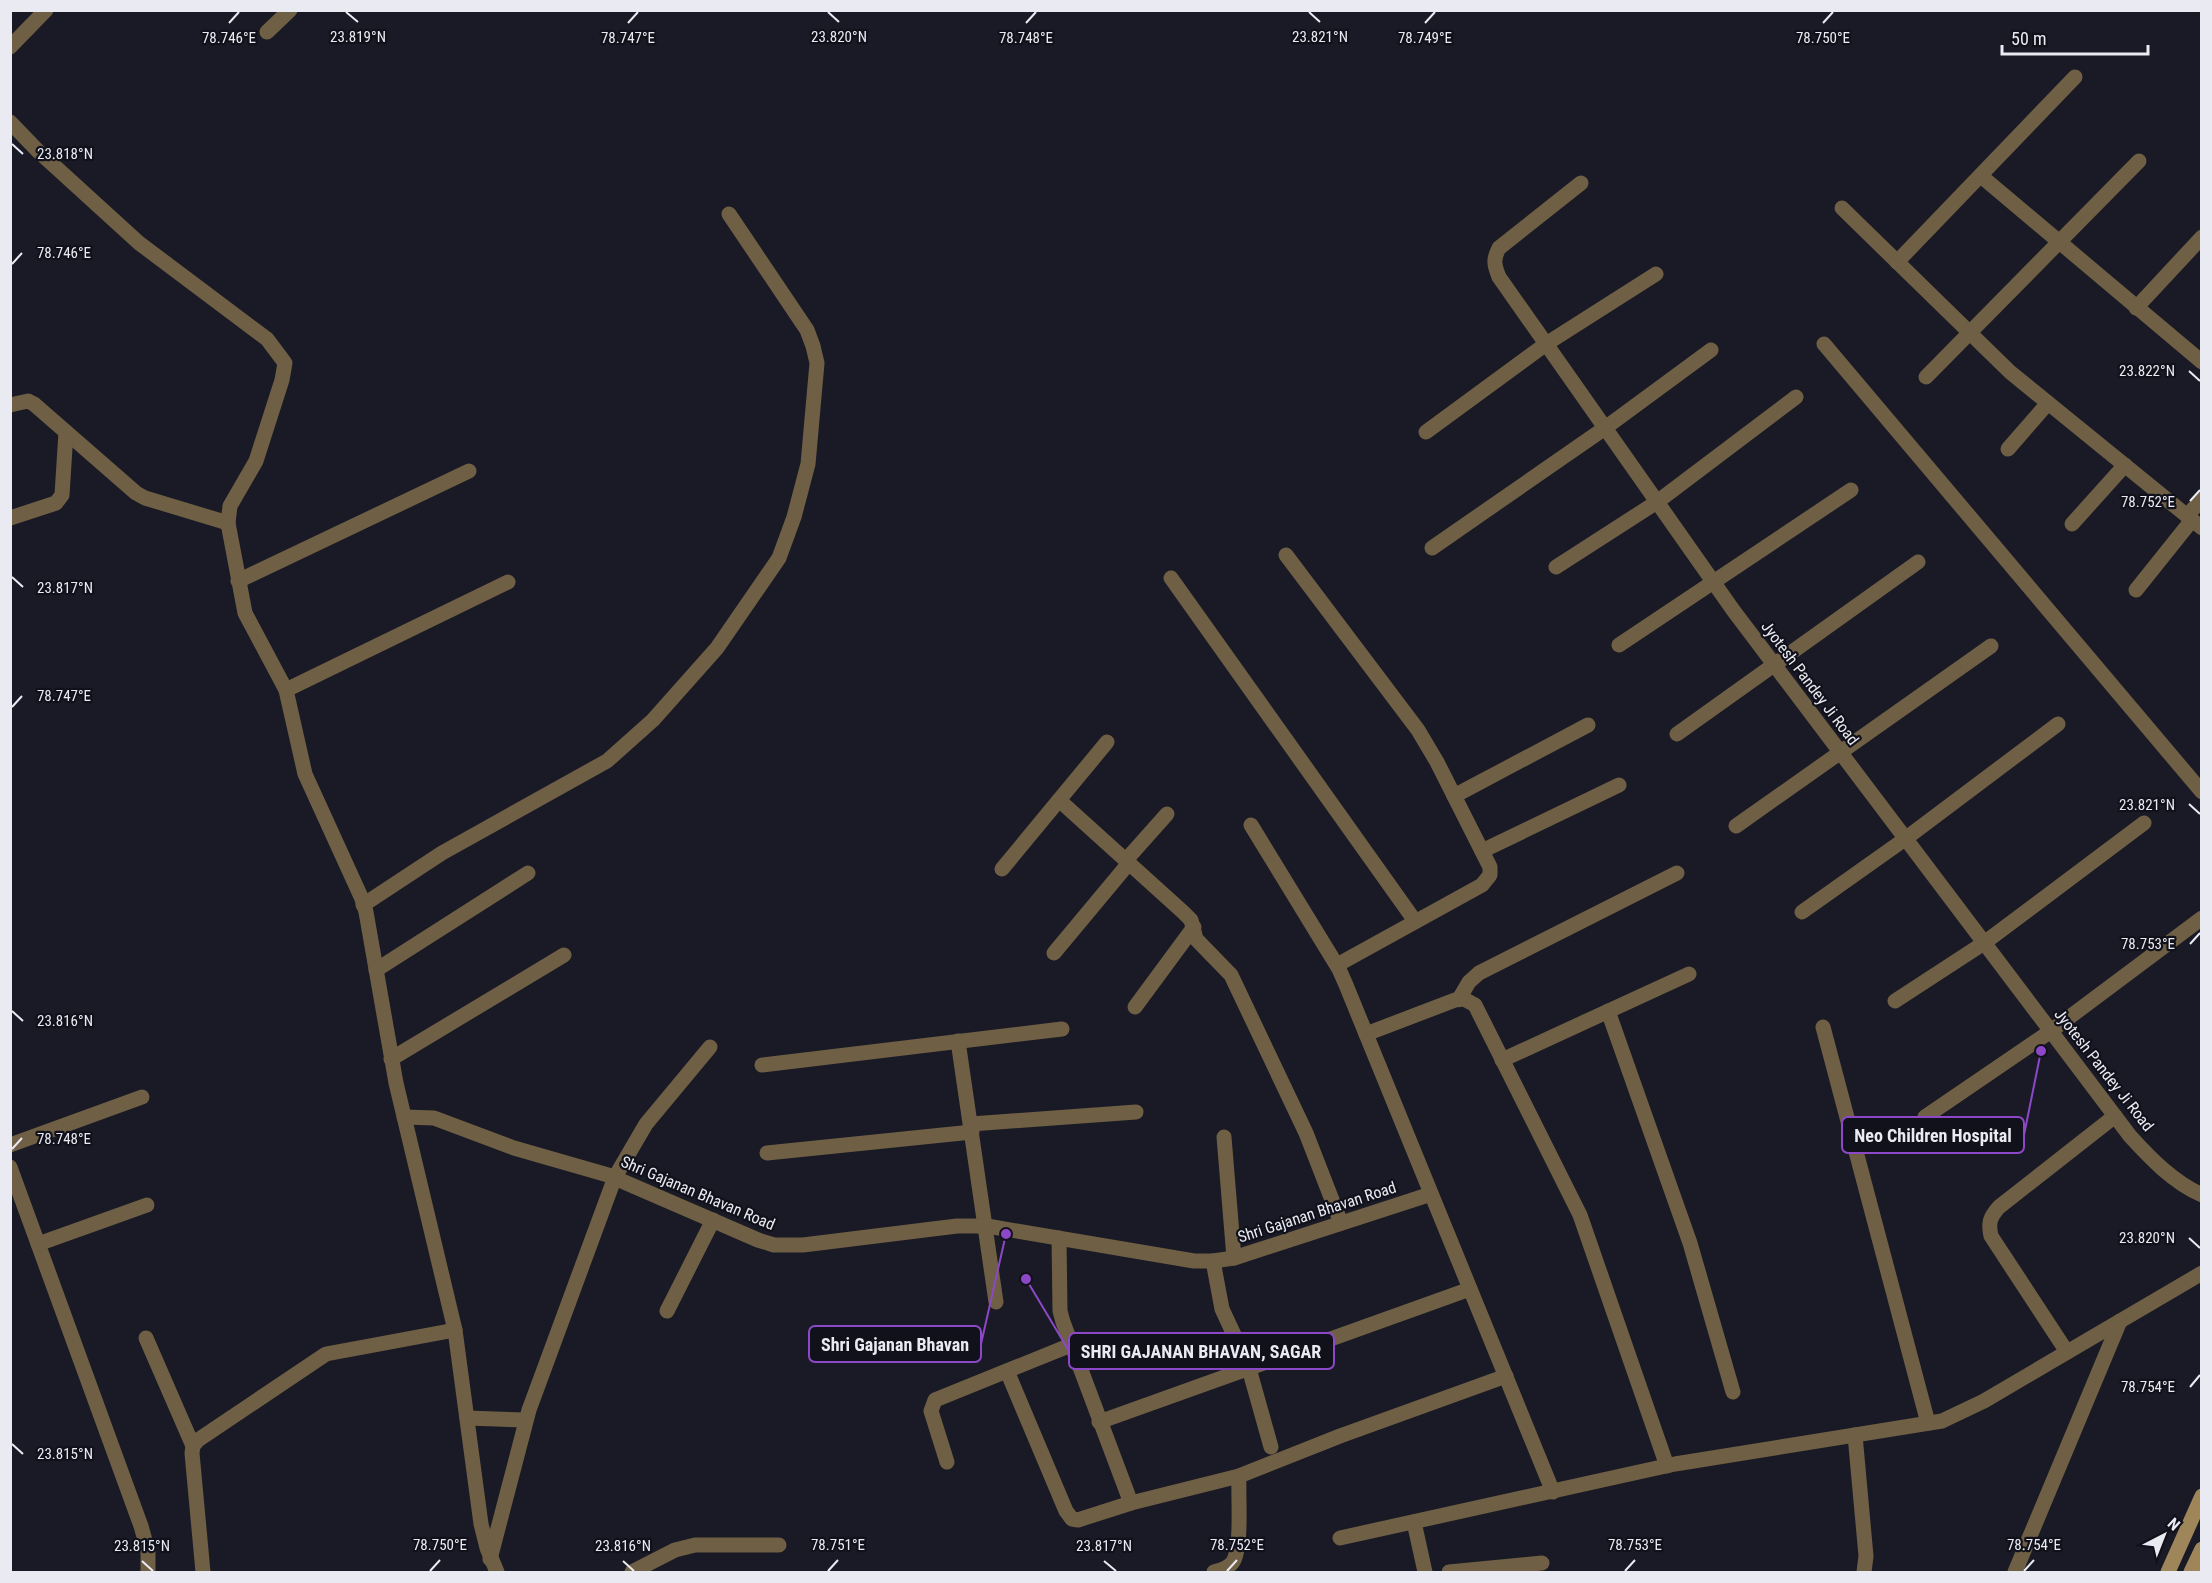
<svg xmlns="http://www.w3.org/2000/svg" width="2212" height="1583" font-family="'Roboto Condensed',sans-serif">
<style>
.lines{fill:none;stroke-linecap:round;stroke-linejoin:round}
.street{stroke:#6f5f44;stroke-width:15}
.secondary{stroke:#9f865a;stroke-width:15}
.ticks{fill:none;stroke:#eaeaf2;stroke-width:2}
.labels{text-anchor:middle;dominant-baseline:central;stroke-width:4.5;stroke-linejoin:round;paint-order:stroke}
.street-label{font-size:16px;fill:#eaeaf2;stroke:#10111b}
.ticks-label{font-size:15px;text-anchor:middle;fill:#eaeaf2;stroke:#10111b;stroke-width:4.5;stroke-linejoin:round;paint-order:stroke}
.leader{fill:none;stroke:#8c48c7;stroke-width:2}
.callout-dot{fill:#8c48c7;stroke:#10111b;stroke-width:2}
.callout{fill:#10111b;stroke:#8c48c7;stroke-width:2}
.callout-label{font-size:18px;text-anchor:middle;font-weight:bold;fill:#eaeaf2}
</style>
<rect width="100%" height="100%" fill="#191a25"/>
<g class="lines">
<g class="street">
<path d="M 267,32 L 290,10"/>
<path d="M 10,47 L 46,10"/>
<path d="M 10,122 L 38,151 L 139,243 L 267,339 L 285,363 L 282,380 L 256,461 L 230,506 L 228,523 L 245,613 L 286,690 L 305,774 L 362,899 L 366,912 L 396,1083 L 455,1330 L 481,1524 L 487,1548 L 497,1572"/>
<path d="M 1981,176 L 2202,362"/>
<path d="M 1581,183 L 1499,248 C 1493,259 1494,265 1499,277 L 1733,610 L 2130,1136 C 2151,1159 2173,1182 2202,1195"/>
<path d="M 1842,208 L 2010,372 L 2202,528"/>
<path d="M 1897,262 L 2075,77"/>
<path d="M 2136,308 L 2202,237"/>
<path d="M 1824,344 L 2202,792"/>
<path d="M 1926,377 L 2139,161"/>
<path d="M 10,405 L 28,401 L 34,404 L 136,493 L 145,498 L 228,523"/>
<path d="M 1426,432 L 1546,344 L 1656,274"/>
<path d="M 2008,449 L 2048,403"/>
<path d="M 2187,516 L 2202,499"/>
<path d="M 10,518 L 56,503 L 62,495 L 66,432"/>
<path d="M 2072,524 L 2125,465"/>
<path d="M 1432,548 L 1605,428 L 1711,350"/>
<path d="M 1286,555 L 1418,730 L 1437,762 L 1490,867 L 1490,875 L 1482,885 L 1337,965"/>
<path d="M 1556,567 L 1657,502 L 1796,397"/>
<path d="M 1171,578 L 1415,921"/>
<path d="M 238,581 L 469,471"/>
<path d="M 2136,590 L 2192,520"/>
<path d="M 1619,645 L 1851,490"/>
<path d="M 286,690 L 508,582"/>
<path d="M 1677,734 L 1918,562"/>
<path d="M 1454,796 L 1588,725"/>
<path d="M 1059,800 L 1183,912 L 1191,920 L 1196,939 L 1231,975 L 1306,1133 L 1341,1223"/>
<path d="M 1251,825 L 1339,969 L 1346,985 L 1553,1492"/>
<path d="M 1736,826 L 1991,646"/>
<path d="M 1482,851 L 1619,785"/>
<path d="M 1126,860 L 1167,814"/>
<path d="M 1002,869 L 1107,742"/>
<path d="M 363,905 L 442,853 L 607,761 L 653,720 L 717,648 L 779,558 L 794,517 L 808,464 L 817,363 L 813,346 L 807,330 L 729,214"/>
<path d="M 1802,912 L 1905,839 L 2058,724"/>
<path d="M 1054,953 L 1129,863"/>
<path d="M 376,970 L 528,873"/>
<path d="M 1459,999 L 1469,982 L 1479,973 L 1677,873"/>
<path d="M 1895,1001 L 1984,943 L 2144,823"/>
<path d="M 1135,1007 L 1194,927"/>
<path d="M 1608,1011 L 1690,1243 L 1733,1392"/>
<path d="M 1823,1027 L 1928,1423"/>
<path d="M 1366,1034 L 1455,1000 L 1464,999 L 1475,1005 L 1580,1215 L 1667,1466"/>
<path d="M 958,1041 L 996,1302"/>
<path d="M 391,1059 L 564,955"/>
<path d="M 1502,1060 L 1689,974"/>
<path d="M 762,1065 L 1062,1029"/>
<path d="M 404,1117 L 434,1118 L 514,1148 L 608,1175 L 758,1240 L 774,1245 L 803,1245 L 957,1226 L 987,1226 L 1194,1261 L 1213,1261 L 1234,1258 L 1431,1194"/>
<path d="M 1925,1117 L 2051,1031 L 2202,918"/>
<path d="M 971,1124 L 1136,1112"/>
<path d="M 1224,1137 L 1234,1258"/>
<path d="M 10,1145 L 142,1097"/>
<path d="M 767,1153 L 972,1132"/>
<path d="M 10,1167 L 141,1526 L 148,1551 L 148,1572"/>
<path d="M 1059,1238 L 1060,1311 L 1063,1322 L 1131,1503"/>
<path d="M 38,1244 L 147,1205"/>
<path d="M 1213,1261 L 1222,1309 L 1248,1365 L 1271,1447"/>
<path d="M 667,1311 L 713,1220"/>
<path d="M 146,1338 L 193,1446"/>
<path d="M 2067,1352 L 1991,1236 C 1988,1223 1990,1217 1999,1207 L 2115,1116"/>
<path d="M 1007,1371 L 1066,1511 L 1072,1519 L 1078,1520 L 1131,1503 L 1239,1476 L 1340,1436 L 1506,1376"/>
<path d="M 467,1418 L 525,1420"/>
<path d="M 1099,1422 L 1470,1289"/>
<path d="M 1855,1435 L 1866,1556 L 1864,1572"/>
<path d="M 947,1462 L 931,1411 L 935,1400 L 1071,1345"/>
<path d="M 1414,1522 L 1425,1572"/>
<path d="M 1340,1538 L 1675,1464 L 1942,1421 L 1984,1401 L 2202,1273"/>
<path d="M 490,1559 L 529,1410 L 615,1177 L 646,1124 L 710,1047"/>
<path d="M 203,1572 L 192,1453 L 193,1446 L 198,1440 L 326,1354 L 455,1330"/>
<path d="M 632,1572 L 675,1550 L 695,1545 L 779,1545"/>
<path d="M 1214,1572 C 1221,1570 1230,1568 1234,1560 C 1242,1543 1238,1497 1239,1476"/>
<path d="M 1449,1572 L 1542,1563"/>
<path d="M 2015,1572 L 2120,1321"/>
</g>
<g class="secondary">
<path d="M 2168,1572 L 2202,1496"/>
<path d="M 2191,1572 L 2202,1549"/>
</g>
</g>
<path class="ticks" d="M 346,12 L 358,22M 828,12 L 839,22M 1309,12 L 1320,22M 229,23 L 239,12M 628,23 L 638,12M 1026,23 L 1036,12M 1425,23 L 1435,12M 1823,23 L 1833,12M 12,144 L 23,154M 12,264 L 22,253M 2189,371 L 2200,381M 2190,501 L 2200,490M 12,577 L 23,587M 12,707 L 22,696M 2189,804 L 2200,814M 2190,944 L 2200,933M 12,1011 L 23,1021M 12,1149 L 22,1138M 2189,1238 L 2200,1248M 2190,1387 L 2200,1375M 12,1444 L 23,1454M 142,1561 L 153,1571M 623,1561 L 634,1571M 1104,1561 L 1116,1571M 430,1571 L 440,1560M 828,1571 L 838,1560M 1227,1571 L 1237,1560M 1625,1571 L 1635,1560M 2024,1571 L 2034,1560"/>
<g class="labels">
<g class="street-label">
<text transform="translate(1810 683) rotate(53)">Jyotesh Pandey Ji Road</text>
<text transform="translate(2104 1070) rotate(52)">Jyotesh Pandey Ji Road</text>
<text transform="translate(698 1193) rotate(23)">Shri Gajanan Bhavan Road</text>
<text transform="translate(1317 1212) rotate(-18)">Shri Gajanan Bhavan Road</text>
</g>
</g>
<g class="ticks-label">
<text x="358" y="42">23.819°N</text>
<text x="839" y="42">23.820°N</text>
<text x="1320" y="42">23.821°N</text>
<text x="229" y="43">78.746°E</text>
<text x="1026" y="43">78.748°E</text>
<text x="1425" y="43">78.749°E</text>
<text x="1823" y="43">78.750°E</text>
<text x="628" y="43">78.747°E</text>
<text x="65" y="159">23.818°N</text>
<text x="64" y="258">78.746°E</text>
<text x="2147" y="376">23.822°N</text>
<text x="2148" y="507">78.752°E</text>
<text x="65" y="593">23.817°N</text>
<text x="64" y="701">78.747°E</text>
<text x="2147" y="810">23.821°N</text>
<text x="2148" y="949">78.753°E</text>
<text x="65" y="1026">23.816°N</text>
<text x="64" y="1144">78.748°E</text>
<text x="2147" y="1243">23.820°N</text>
<text x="2148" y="1392">78.754°E</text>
<text x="65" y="1459">23.815°N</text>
<text x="440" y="1550">78.750°E</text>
<text x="838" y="1550">78.751°E</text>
<text x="1237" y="1550">78.752°E</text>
<text x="1635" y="1550">78.753°E</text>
<text x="2034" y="1550">78.754°E</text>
<text x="142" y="1551">23.815°N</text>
<text x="623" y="1551">23.816°N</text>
<text x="1104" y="1551">23.817°N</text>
</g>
<path class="leader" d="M2041 1051L2024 1135M1006 1234L981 1344M1026 1279L1069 1351"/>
<g class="callout-dot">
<circle cx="2041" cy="1051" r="6"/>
<circle cx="1006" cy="1234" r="6"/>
<circle cx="1026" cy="1279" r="6"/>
</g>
<g class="callout">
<rect x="1842" y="1117" width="182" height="36" rx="6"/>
<rect x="809" y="1326" width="172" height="36" rx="6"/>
<rect x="1069" y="1333" width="265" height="36" rx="6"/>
</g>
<g class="callout-label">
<text x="1933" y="1142">Neo Children Hospital</text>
<text x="895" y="1351">Shri Gajanan Bhavan</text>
<text x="1201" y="1358">SHRI GAJANAN BHAVAN, SAGAR</text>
</g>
<rect width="2212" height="1583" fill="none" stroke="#eaeaf2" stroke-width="24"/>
<g transform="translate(2164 1535) rotate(42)" stroke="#10111b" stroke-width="4.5" paint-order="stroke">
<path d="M0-4.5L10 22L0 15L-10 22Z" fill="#eaeaf2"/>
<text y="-9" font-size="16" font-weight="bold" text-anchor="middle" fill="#eaeaf2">N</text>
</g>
<path d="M2002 45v9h146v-9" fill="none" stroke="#eaeaf2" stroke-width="3"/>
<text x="2011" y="45" font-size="18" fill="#eaeaf2" stroke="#10111b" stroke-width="4.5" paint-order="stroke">50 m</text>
</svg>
